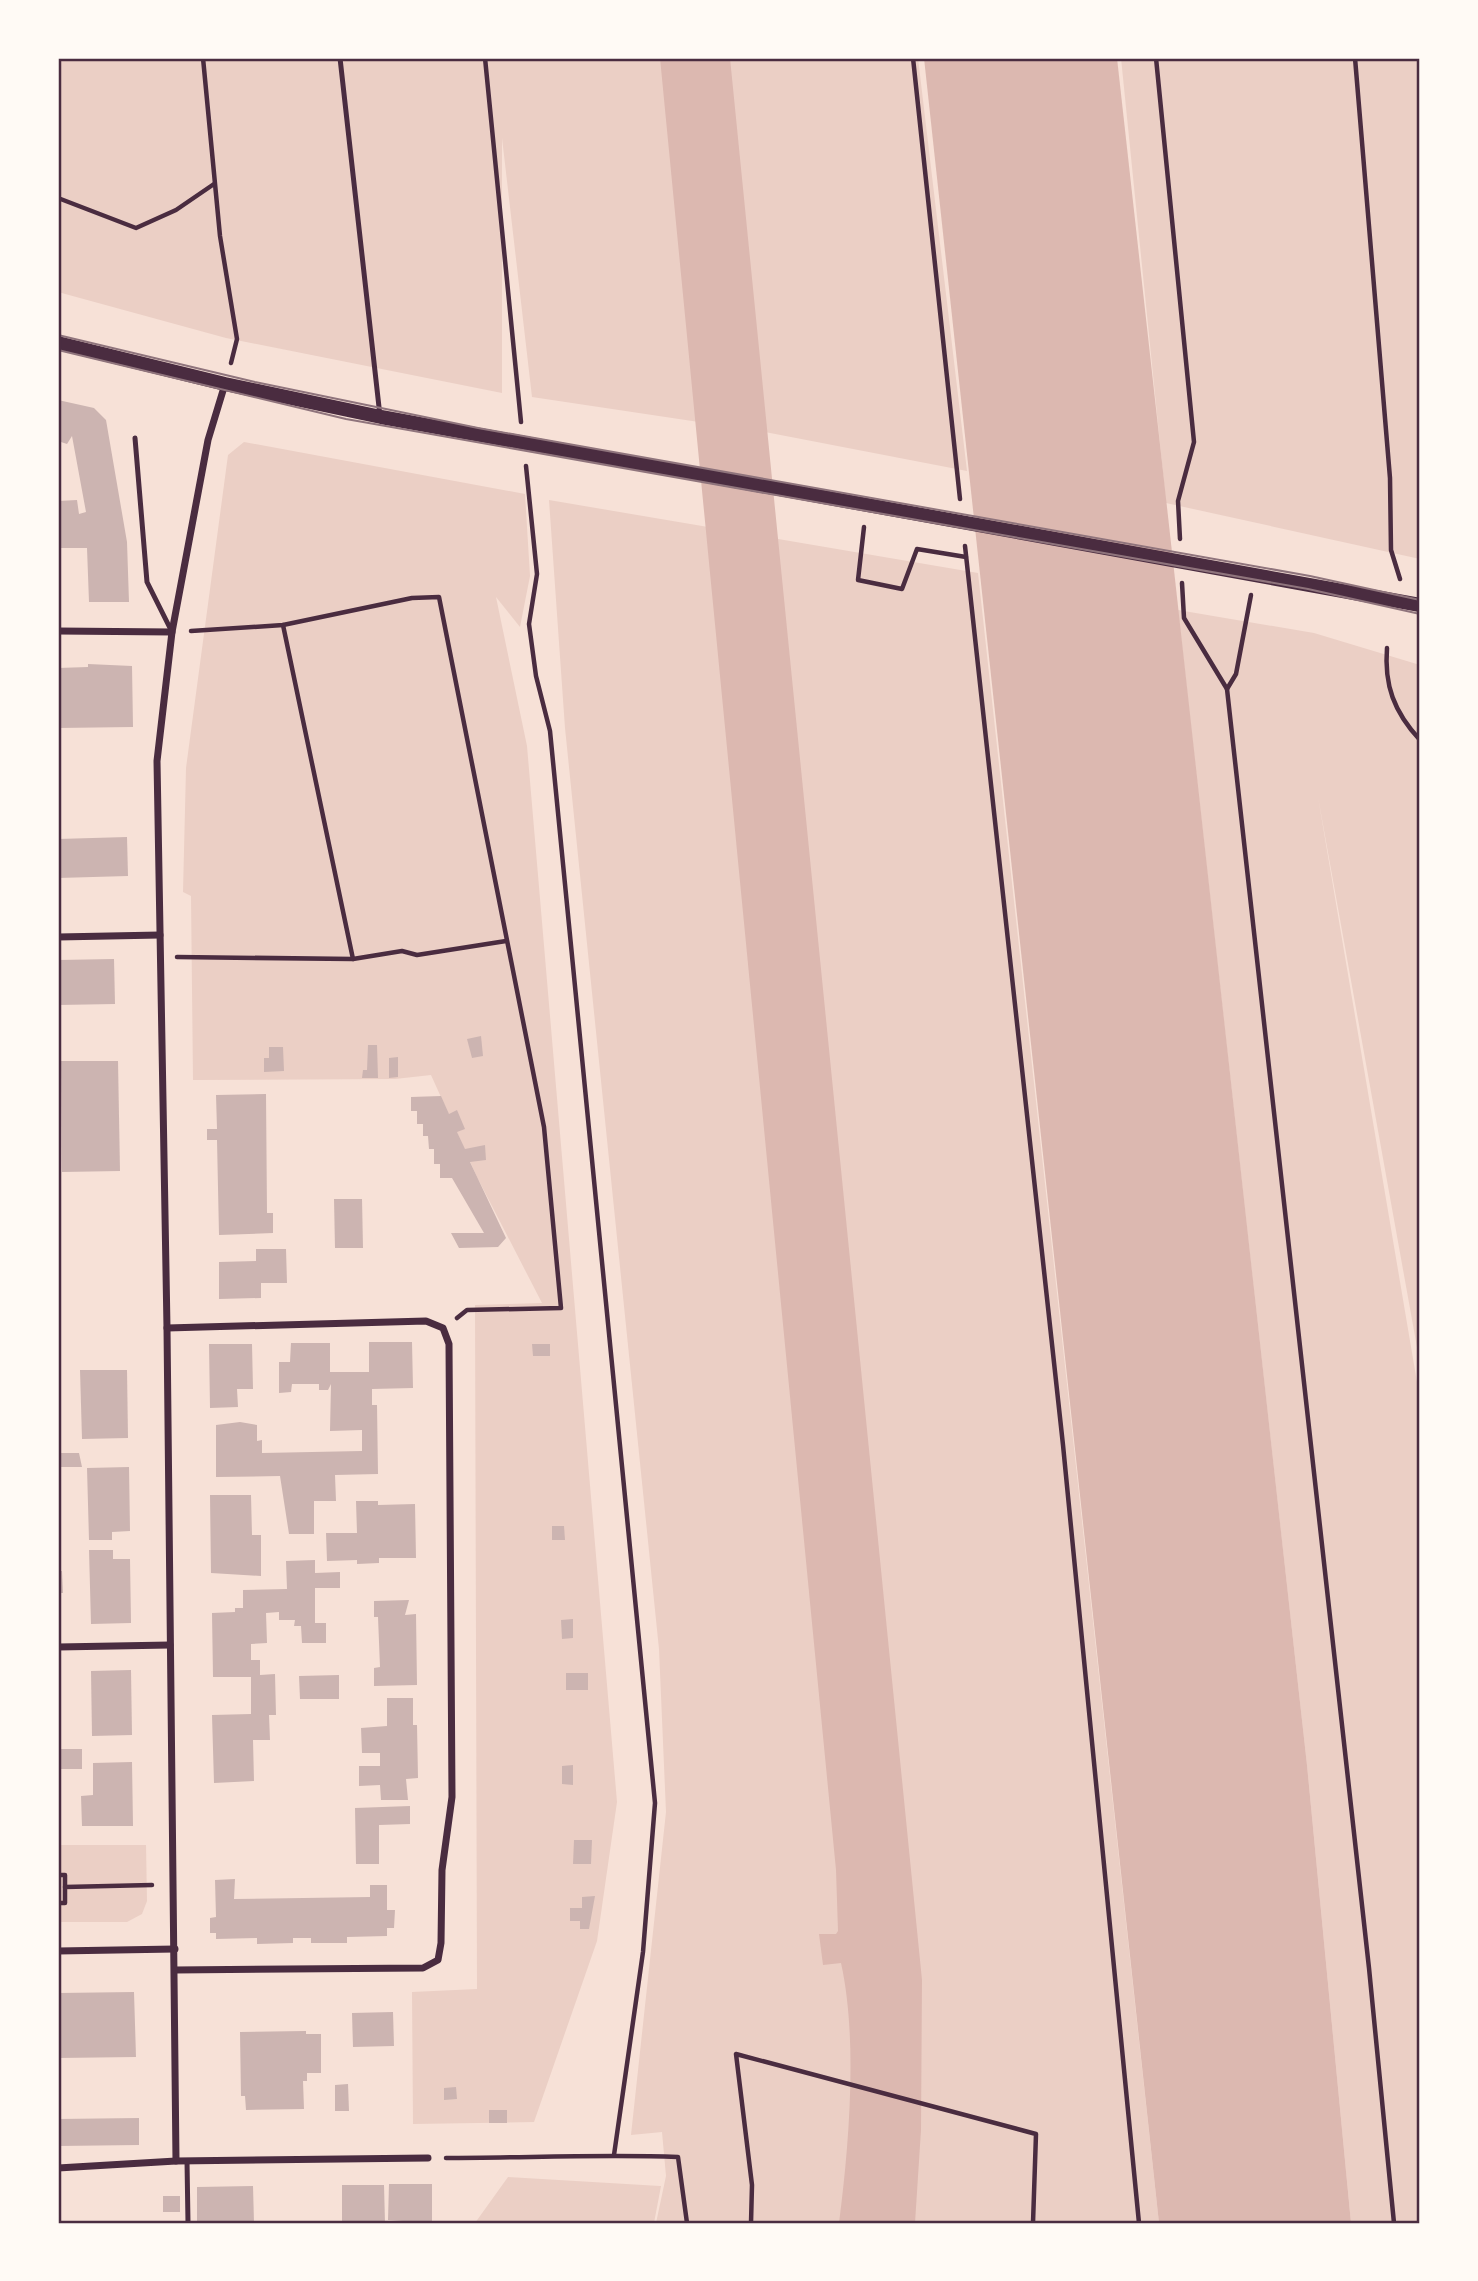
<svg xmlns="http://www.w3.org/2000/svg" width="1478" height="2281" font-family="'Fira Sans Condensed',sans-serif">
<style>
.green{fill:#ebcfc5}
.water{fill:#dcb8b0}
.building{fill:#ccb4b1}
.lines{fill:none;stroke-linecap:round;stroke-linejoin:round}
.path{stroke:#4a2c40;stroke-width:4.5}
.service{stroke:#4a2c40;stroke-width:5}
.minor{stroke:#4a2c40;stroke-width:7}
.secondary{stroke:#4a2c40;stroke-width:14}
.tram{stroke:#8f747c;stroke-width:2}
.neatline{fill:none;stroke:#4a2c40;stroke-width:2.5}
</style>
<rect width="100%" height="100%" fill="#f7e1d7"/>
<g class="green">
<path d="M 58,58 L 918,58 L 967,471 L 765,432 L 532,397 L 502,138 L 502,393 L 226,338 L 58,292 Z"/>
<path d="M 1121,58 L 1420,58 L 1420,559 L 1166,503 Z"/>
<path d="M 244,442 L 525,494 L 530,576 L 520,627 L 496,597 L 527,746 L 617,1802 L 597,1941 L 534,2122 L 413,2124 L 412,1992 L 477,1989 L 475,1305 L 542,1303 L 477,1177 L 431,1075 L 395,1079 L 193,1080 L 191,896 L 183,892 L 186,768 L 228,455 Z"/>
<path d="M 549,500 L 978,573 L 1159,2223 L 656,2223 L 666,2176 L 662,2132 L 631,2135 L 666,1812 L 659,1649 L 565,728 Z"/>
<path d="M 1178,610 L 1314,633 L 1420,665 L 1420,1364 L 1318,797 L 1420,1400 L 1420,2223 L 1351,2223 L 1307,1765 Z"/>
<path d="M 58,1845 L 146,1845 L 147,1901 L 142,1914 L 127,1922 L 58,1922 Z"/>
<path d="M 508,2177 L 660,2186 L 661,2186 L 654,2223 L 475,2223 Z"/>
</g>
<g class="water">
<path d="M 660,58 L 730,58 L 922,1980 L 921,2130 L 915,2223 L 839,2223 C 849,2146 858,2039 841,1963 L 823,1965 L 819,1934 L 836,1934 L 838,1931 L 836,1870 Z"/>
<path d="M 924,58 L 1117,58 L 1307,1765 L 1351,2223 L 1159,2223 Z"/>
</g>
<g class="building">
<path d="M 58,400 L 94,408 L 106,420 L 127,542 L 129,602 L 89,602 L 87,548 L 58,548 L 58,501 L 77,500 L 79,514 L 86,512 L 72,436 L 67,444 L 58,441 Z"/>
<path d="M 88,664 L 132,666 L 133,727 L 58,728 L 58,668 L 88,667 Z"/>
<path d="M 127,837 L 128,876 L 58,878 L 58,839 Z"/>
<path d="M 114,959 L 115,1004 L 58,1005 L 58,960 Z"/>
<path d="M 481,1036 L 483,1056 L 472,1058 L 467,1039 Z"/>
<path d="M 368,1045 L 377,1045 L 378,1078 L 362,1078 L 363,1070 L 367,1070 Z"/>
<path d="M 269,1047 L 283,1047 L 284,1071 L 264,1072 L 264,1058 L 269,1058 Z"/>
<path d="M 398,1057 L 398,1077 L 389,1078 L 389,1058 Z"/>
<path d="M 61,1061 L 118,1061 L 120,1171 L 62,1172 Z"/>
<path d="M 266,1094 L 267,1213 L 273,1213 L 273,1233 L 219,1235 L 217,1140 L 207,1140 L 207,1129 L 217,1129 L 216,1095 Z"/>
<path d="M 441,1096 L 449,1114 L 457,1110 L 465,1129 L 457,1132 L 465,1149 L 485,1145 L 486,1160 L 470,1162 L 506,1238 L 498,1247 L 459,1248 L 451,1233 L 484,1233 L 452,1178 L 440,1178 L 440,1164 L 434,1164 L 434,1149 L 429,1149 L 428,1136 L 423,1136 L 423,1124 L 417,1124 L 417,1111 L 411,1111 L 411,1097 Z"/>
<path d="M 334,1199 L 362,1199 L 363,1248 L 335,1248 Z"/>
<path d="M 256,1249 L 286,1249 L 287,1283 L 261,1283 L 261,1298 L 219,1299 L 219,1262 L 256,1261 Z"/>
<path d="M 369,1342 L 412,1342 L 413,1388 L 372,1389 L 372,1405 L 377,1405 L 378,1474 L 335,1475 L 336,1501 L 314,1501 L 314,1534 L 289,1534 L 280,1476 L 216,1477 L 216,1425 L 240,1422 L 257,1425 L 257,1441 L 262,1440 L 262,1453 L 362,1451 L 362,1430 L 330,1431 L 331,1384 L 328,1390 L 319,1390 L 319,1384 L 292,1384 L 291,1392 L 279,1393 L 279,1362 L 290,1362 L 291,1343 L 330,1343 L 330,1372 L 369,1372 Z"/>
<path d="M 209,1344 L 252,1344 L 253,1389 L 237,1389 L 238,1407 L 210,1408 Z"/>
<path d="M 532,1344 L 550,1344 L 550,1356 L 533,1356 Z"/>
<path d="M 80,1370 L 127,1370 L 128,1438 L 82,1439 Z"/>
<path d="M 58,1453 L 79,1453 L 82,1467 L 58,1467 Z"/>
<path d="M 129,1467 L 130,1531 L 112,1532 L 112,1540 L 89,1540 L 87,1468 Z"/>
<path d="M 210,1495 L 251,1495 L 252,1535 L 261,1535 L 261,1576 L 211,1573 Z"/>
<path d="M 356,1501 L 378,1501 L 378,1505 L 415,1504 L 416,1558 L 379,1558 L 379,1563 L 357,1564 L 357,1560 L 327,1561 L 326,1533 L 357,1533 Z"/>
<path d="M 552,1526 L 564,1526 L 565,1540 L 552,1540 Z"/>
<path d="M 89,1550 L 113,1550 L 113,1559 L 130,1559 L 131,1623 L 91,1624 Z"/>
<path d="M 315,1560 L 315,1573 L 340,1572 L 340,1588 L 315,1588 L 315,1623 L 326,1623 L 326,1643 L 302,1643 L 301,1626 L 294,1626 L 295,1620 L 279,1620 L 279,1612 L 266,1613 L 267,1643 L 251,1644 L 251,1660 L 260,1660 L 260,1675 L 275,1674 L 276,1715 L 269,1715 L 270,1740 L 253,1740 L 254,1781 L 214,1783 L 212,1715 L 251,1714 L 251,1677 L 213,1677 L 212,1613 L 235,1612 L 235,1608 L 243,1608 L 243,1590 L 287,1589 L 286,1561 Z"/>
<path d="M 58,1571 L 62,1571 L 63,1593 L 58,1593 Z"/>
<path d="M 409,1600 L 405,1615 L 416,1614 L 417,1685 L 374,1686 L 374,1668 L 380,1667 L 378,1617 L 374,1617 L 374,1601 Z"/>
<path d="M 573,1619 L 573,1638 L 562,1639 L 561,1620 Z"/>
<path d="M 131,1670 L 132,1735 L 92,1736 L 91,1671 Z"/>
<rect x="566" y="1673" width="22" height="17"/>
<path d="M 339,1675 L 339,1699 L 300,1699 L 299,1676 Z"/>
<path d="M 387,1698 L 413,1698 L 413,1725 L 417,1725 L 418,1778 L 406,1779 L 408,1800 L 381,1800 L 380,1785 L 359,1786 L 359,1766 L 380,1766 L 380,1753 L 362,1753 L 361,1728 L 387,1726 Z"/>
<rect x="58" y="1749" width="24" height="20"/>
<path d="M 132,1762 L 133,1826 L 82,1826 L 81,1796 L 93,1795 L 93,1763 Z"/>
<path d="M 573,1765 L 573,1785 L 562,1784 L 562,1766 Z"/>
<path d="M 410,1806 L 410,1824 L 379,1825 L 379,1864 L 356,1864 L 355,1808 Z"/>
<path d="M 574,1840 L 592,1840 L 591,1864 L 573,1864 Z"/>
<path d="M 235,1879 L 234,1899 L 370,1897 L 370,1885 L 387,1885 L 387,1910 L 395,1910 L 394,1928 L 387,1928 L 387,1936 L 347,1937 L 347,1943 L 311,1943 L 311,1938 L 293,1938 L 293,1943 L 257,1944 L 257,1938 L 216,1939 L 216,1933 L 210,1933 L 210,1918 L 216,1917 L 215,1880 Z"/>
<path d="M 595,1896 L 589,1929 L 580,1929 L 580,1921 L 570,1921 L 570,1908 L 582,1908 L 582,1897 Z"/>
<path d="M 134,1992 L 136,2057 L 58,2058 L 58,1993 Z"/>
<path d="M 393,2012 L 394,2046 L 353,2047 L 352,2013 Z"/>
<path d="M 306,2031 L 306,2034 L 321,2034 L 321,2073 L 307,2073 L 307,2081 L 303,2081 L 304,2109 L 246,2110 L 245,2096 L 241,2096 L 240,2032 Z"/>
<path d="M 348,2084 L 349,2111 L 335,2111 L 335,2085 Z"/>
<path d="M 456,2087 L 457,2099 L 444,2100 L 444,2088 Z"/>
<rect x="489" y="2110" width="18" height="13"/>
<path d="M 139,2118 L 139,2145 L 58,2146 L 58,2119 Z"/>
<path d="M 389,2184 L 432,2184 L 432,2223 L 388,2220 Z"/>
<path d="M 342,2185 L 384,2185 L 385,2223 L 342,2223 Z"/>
<path d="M 253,2186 L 254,2223 L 197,2223 L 197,2187 Z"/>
<rect x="163" y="2196" width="17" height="16"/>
</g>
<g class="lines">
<g class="path">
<path d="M 203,58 L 220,236 L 237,339 L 231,363"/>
<path d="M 485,58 L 521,422"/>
<path d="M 913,58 L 960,499"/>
<path d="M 1156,58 L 1194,442 L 1178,501 L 1180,539"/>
<path d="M 1355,58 L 1390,478 L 1391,550 L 1400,579"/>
<path d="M 58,198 L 136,228 L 176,210 L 214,184"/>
<path d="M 526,466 L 537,574 L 529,624 L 536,676 L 550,731 L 655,1803 L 643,1952 L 614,2155"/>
<path d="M 864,527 L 858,580 L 902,589 L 917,549 L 966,557"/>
<path d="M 965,546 L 1063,1445 L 1139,2223"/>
<path d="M 1182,583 L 1184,618 L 1227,689 L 1369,1968 L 1394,2223"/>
<path d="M 283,625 L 353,959"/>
<path d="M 191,631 L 283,625 L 412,598 L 439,597 L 544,1127 L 561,1308 L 467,1310 L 457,1318"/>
<path d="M 1387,648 C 1384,685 1394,712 1420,740"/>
<path d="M 1227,689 L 1236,674 L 1251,595"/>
<path d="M 177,957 L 353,959 L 402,951 L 417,955 L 506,941"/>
<path d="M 58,1875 L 65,1875 L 65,1887"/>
<path d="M 58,1903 L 65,1903 L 65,1887 L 152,1885"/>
<path d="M 446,2158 C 524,2158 601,2154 678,2157 L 687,2223"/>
<path d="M 751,2223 L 752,2185 L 736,2054 L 1036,2134 L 1033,2223"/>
</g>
<g class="service">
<path d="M 340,58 L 380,416"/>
<path d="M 135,438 L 147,582 L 172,632"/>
<path d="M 187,2161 L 188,2223"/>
</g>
<g class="minor">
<path d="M 58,631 L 172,632"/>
<path d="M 58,937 L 160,935"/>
<path d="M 167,1328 L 426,1321 L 443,1328 L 449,1344 L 452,1797 L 442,1870 L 441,1943 L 438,1960 L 423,1968 L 175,1970"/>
<path d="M 58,1647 L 170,1645"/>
<path d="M 58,1951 L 175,1949"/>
<path d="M 176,2161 L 167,1328 L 157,761 L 172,632 L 208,440 L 225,384"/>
<path d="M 58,2168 L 176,2161 L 428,2158"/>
</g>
<path class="secondary" d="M 58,343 L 225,384 L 381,417 L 1420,605"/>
<g class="tram">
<path d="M 58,335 L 255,382 L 478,428 L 1310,576 L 1420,600"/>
<path d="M 58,350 L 346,419 L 1308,589 L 1420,614"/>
</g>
</g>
<rect width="1478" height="2281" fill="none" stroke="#fffaf5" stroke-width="119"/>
<rect x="60" y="60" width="1358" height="2162" class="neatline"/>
</svg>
